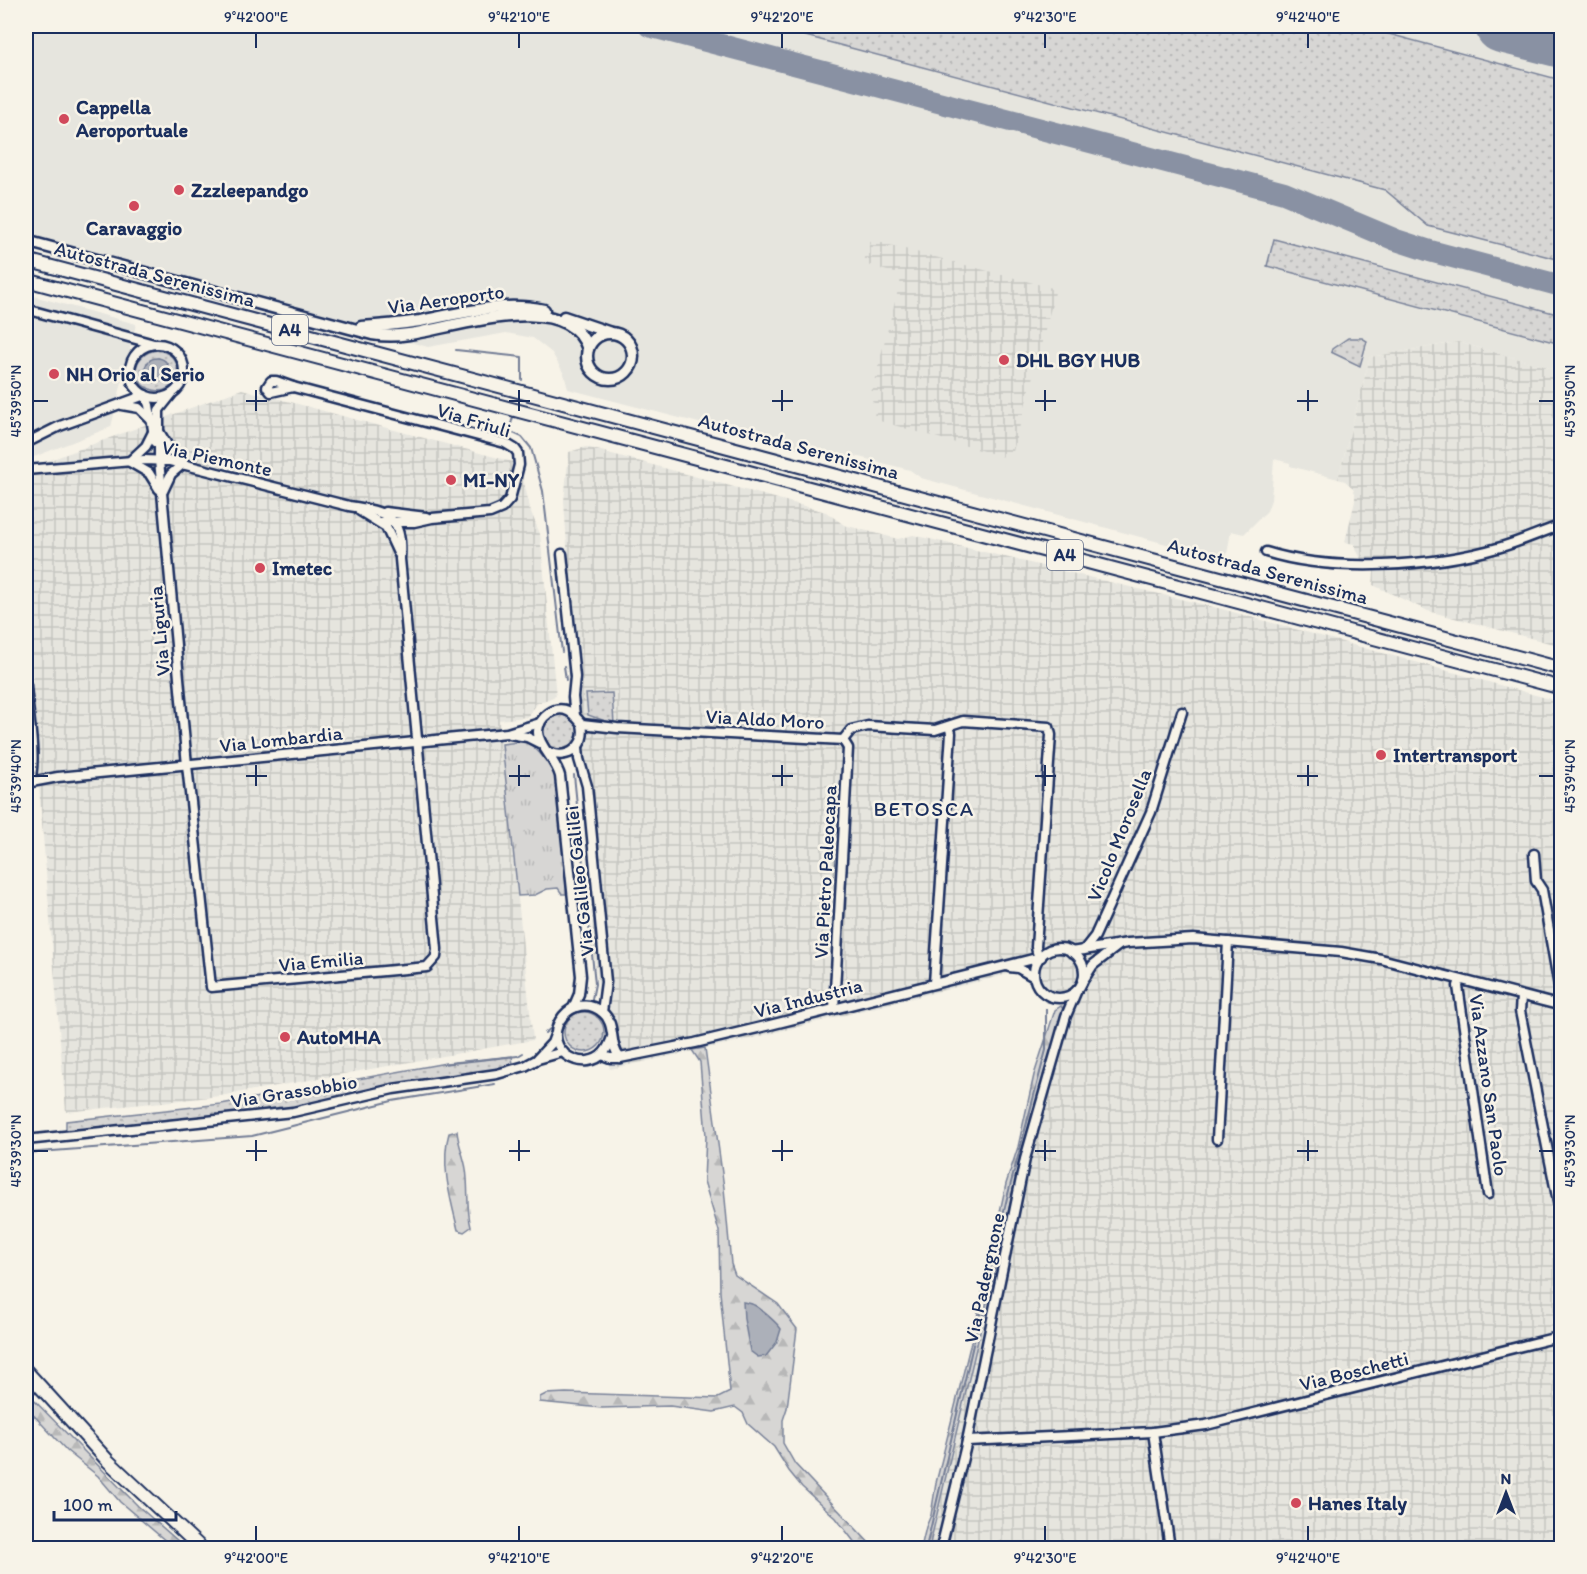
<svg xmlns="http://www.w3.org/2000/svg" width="1587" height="1574" font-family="Itim,sans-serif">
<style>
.built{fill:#e6e5de}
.industrial{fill:url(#industrial-grid)}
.grass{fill:url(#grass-dots);stroke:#798299;stroke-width:1.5;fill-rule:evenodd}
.forest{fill:url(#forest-firs);stroke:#798299;stroke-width:1.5}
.park{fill:url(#park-tufts);stroke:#798299;stroke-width:1.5}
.water{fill:#acb0b9;stroke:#727c95;stroke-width:1.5}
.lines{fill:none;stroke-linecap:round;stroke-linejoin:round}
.stream{stroke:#727c95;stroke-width:2}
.taxiway{stroke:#8991a3;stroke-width:22}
.runway{stroke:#8991a3;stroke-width:54}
.minor-casing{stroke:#1b2f5e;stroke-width:13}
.major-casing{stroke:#1b2f5e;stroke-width:15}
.highway-casing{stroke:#1b2f5e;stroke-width:16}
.minor{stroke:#f7f3e8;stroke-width:8}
.major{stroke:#f7f3e8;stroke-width:10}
.highway{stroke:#f7f3e8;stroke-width:12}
.ticks{fill:none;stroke:#1b2f5e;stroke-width:2}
.poi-dot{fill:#d1495b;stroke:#f7f3e8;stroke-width:2}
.labels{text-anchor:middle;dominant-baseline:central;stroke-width:5;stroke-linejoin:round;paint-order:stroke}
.shield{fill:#f7f3e8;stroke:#5d6a87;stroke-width:1.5}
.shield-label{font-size:18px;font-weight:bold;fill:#1b2f5e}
.poi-label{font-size:20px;font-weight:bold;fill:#1b2f5e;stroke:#f7f3e8;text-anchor:start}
.street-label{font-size:20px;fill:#1b2f5e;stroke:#f7f3e8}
.neighbourhood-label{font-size:21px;letter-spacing:1.5px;fill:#1b2f5e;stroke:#f7f3e8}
.neatline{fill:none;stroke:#1b2f5e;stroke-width:2}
.ticks-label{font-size:15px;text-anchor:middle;fill:#1b2f5e}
</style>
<defs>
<pattern id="industrial-grid" width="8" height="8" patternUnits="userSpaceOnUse" patternTransform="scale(1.5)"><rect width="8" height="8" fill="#e6e5de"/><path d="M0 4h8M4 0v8" fill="none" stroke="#c5c5c1"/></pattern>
<pattern id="grass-dots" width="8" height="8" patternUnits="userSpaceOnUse" patternTransform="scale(1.5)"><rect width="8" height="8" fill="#d7d6d4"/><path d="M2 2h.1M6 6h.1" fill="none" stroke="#b8b8b8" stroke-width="1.8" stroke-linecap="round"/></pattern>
<pattern id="forest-firs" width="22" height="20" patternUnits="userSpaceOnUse" patternTransform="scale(1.5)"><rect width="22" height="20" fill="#d7d6d4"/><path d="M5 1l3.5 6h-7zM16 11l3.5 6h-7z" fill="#b8b8b8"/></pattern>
<pattern id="park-tufts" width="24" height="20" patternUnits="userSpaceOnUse" patternTransform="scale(1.5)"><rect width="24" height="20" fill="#d7d6d4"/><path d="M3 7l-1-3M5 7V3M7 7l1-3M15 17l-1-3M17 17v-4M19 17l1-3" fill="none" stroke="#b8b8b8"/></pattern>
</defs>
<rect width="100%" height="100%" fill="#f7f3e8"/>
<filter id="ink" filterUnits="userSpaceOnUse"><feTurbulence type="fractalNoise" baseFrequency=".0167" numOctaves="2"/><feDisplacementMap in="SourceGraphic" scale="12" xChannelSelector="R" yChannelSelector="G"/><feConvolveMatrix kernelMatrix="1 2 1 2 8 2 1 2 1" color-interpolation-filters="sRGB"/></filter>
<g filter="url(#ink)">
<g class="built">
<path d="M 26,26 L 1561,26 L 1561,359 L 1553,369 L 1458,342 L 1370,357 L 1338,479 L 1290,466 L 1290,463 L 1274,459 L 1271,500 L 1267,511 L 1244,534 L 1231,531 L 1226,560 L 921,478 L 910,470 L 855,456 L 841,460 L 568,389 L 564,374 L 552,353 L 533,338 L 506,333 L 428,347 L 26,236 Z"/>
<path d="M 26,294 L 136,324 L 111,427 L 26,460 Z"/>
<path d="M 26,903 L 35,980 L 26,982 Z"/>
</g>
<g class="industrial">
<path d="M 871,240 L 1056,289 L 1011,459 L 873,419 L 877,404 L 872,402 L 874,397 L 871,393 L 902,275 L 863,264 Z"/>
<path d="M 1458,342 L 1561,371 L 1561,646 L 1428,611 L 1373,585 L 1375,560 L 1361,559 L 1354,544 L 1345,542 L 1355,501 L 1355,493 L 1352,487 L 1345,481 L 1338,479 L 1370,357 Z"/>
<path d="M 242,389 L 513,462 L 523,478 L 531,512 L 540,534 L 556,696 L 538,703 L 527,717 L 499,720 L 533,1040 L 220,1096 L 66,1112 L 26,632 L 26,469 Z"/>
<path d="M 586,447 L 826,512 L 844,525 L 898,539 L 913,535 L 1222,609 L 1561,702 L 1561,1548 L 929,1548 L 1015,1183 L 1063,1009 L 1061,1006 L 1045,1002 L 1034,992 L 1027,979 L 1012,973 L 745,1040 L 610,1069 L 606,1054 L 594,953 L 564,501 L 569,452 Z"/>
</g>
<g class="grass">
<path d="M 768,26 L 1359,26 L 1561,80 L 1561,260 L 1428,226 L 1385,190 Z"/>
<path d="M 1274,239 L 1561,315 L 1561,344 L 1267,266 Z"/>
<path d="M 1348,338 L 1362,338 L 1367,341 L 1360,366 L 1331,352 L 1332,349 Z"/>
<path d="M 158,350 C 192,357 177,400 150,389 C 143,387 139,382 137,376 C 133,361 145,351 158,350 ZM 158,358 L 165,361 L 169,371 L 166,379 L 155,382 L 148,378 L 147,363 Z"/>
<path d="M 612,693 L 614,724 L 588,715 L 586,694 Z"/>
<circle cx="560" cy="732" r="19"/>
<circle cx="584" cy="1032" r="20"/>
<path d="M 512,1056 L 513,1065 L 485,1073 L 296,1110 L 66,1133 L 66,1121 L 221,1104 L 446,1063 Z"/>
</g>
<g class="forest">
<path d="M 1061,1006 L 1063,1009 L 1015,1183 L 929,1548 L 921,1548 L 926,1527 L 931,1515 L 936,1483 L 976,1322 L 1006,1184 L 1018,1147 L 1034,1075 L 1055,1010 Z"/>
<path d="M 705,1048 L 724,1188 L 731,1264 L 735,1275 L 778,1304 L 797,1329 L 787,1408 L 783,1420 L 783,1443 L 795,1464 L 874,1548 L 859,1548 L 836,1518 L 802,1487 L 789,1471 L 774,1447 L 748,1424 L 743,1413 L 735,1407 L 714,1412 L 670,1406 L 602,1408 L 540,1402 L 540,1397 L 546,1394 L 566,1393 L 718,1398 L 730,1392 L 720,1292 L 719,1231 L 704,1181 L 706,1136 L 700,1062 L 692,1050 Z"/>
<path d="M 457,1131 C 458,1144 464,1156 466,1169 C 469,1189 466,1207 471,1227 L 464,1232 L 458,1230 C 451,1201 440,1164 449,1133 Z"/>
<path d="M 26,1392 L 138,1506 L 186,1548 L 174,1548 L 120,1502 L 98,1476 L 67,1451 L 26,1407 Z"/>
</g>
<path class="park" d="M 526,741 C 537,749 548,762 555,774 L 567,894 L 562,894 L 558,888 L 547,889 L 535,895 L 518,896 L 502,744 Z"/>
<g class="water">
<circle cx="157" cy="370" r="12"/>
<path d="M 743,1302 C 747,1303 751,1303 754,1305 C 759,1307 778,1324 781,1329 L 777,1342 L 766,1356 L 758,1357 L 750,1351 L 744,1319 Z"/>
</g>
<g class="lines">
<g class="stream">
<path d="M 456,350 L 522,357 L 522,380"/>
<path d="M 511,424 L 513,417"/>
<path d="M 509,431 L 522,437 L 531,448 L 543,491 L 562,652"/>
<path d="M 564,666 L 566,680"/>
<path d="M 574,775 L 595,984 L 592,999"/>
<path d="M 545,1033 L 551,1028"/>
<path d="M 443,1064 L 518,1056 L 523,1053"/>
<path d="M 26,1153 L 252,1136 L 392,1101 L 495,1084"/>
<path d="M 926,1548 L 1007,1198 L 1046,1050 L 1046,1009"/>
</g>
<path class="taxiway" d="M 649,26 L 1284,193 L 1396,240 L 1430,251 L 1562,286"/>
<path class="runway" d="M 1502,26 L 1562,41"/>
<defs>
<g id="minor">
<path d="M 26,309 L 154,344"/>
<circle cx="157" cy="371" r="27"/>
<path d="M 271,381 L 276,381 L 293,387 L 271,392 L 267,387 Z"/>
<path d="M 293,387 L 505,443 L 515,449 L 518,453 L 519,465 L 510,499 L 502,508 L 490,513 L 432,518 L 414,522 L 380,522"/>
<path d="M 145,395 L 149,405 L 155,442"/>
<path d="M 122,405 L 139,408 L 152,421"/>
<path d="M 160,433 L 169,448 L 183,463"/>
<path d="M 26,443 L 60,426 L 145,395"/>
<path d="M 130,461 L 146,446 L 153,432"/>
<path d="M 130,462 L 149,473 L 159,489"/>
<path d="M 26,470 L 144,460 L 170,461 L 349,506 C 387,512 403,515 400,559 L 437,949 L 436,957 L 427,967 L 211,987 L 187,765 L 159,460 L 159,410 L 171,395"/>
<path d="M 163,491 L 171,474 L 184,463"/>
<path d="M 360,511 L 386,527 L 398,553"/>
<path d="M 385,512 L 426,517"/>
<path d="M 1266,552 C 1333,573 1433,567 1501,547 C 1522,541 1541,532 1562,525"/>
<path d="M 562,554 L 575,677 L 573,697 L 575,716"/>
<path d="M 26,685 C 27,706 38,765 29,782"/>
<path d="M 582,724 L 617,728 L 843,740"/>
<path d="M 510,734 L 527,737 L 541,744"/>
<path d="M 843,740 L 851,730 L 868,726 L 935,730 L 963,721 L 1049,727 L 1051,735 L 1036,947 L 1037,952 L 1041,957"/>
<path d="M 578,747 L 579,759 L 587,786 L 606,982 L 602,1012"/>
<path d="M 548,752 C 568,761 587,746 582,724 C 578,719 574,714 568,711 C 555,705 539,717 538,731 C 537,744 556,760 560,776 L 581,976 L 579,994 L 573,1008"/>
<path d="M 26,783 L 58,777 L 507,733 L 540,723"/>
<path d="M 1534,854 L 1536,881 L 1542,890 L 1560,992 L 1557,1005"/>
<circle cx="1059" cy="973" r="25"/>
<path d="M 1084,950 L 1095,936 L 1151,812 L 1182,712"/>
<path d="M 1071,952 L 1128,943 L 1193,939 L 1341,952 L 1381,959 L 1562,1006"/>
<path d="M 1009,967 L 1018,968 L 1034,977"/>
<path d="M 1084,979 L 1093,965 L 1119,945"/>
<path d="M 1460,980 L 1458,986 L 1488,1194"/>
<path d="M 934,983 L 951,733 L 949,726"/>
<path d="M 1521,997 L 1520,1011 L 1562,1222"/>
<path d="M 834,1009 L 848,748 L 843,740"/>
<path d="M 612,1037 C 608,1049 602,1059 588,1061 C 580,1062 573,1060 566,1055 C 538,1032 574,989 602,1012 C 617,1024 608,1044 620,1058"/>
<path d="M 602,1055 L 610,1058 L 620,1058 L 695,1043 L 770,1025 L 1041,957"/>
<path d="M 538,1058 L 552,1043 L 555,1035"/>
<path d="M 1217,1139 L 1228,942"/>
<path d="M 26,1140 L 293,1112 L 393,1089 L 497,1074 L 525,1066 L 538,1059 L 563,1052"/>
<path d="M 1153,1432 L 1170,1548"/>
<path d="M 967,1441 L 1153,1432 L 1206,1425 L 1562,1336"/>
<path d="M 941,1548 L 967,1441 L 1025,1159 L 1066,1016 L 1077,990"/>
</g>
<g id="major">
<path d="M 26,241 L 372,334 C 384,336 397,336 409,334 C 454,328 568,287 588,349"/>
<path d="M 564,317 L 611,333"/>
<path d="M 361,327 C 381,326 400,324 420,321 C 461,313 503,301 544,310"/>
<circle cx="610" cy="356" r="23"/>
</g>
<g id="highway">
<path d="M 26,260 L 1562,669"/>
<path d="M 26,280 L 1562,688"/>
<path d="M 26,1371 L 108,1461 L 201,1548"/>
</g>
</defs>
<use href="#minor" class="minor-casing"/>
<use href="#major" class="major-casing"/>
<use href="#highway" class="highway-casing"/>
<use href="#minor" class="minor"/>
<use href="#major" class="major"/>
<use href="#highway" class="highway"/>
</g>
</g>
<path class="ticks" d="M 256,33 L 256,48M 519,33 L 519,48M 782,33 L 782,48M 1045,33 L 1045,48M 1308,33 L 1308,48M 256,390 L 256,411M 519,390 L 519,411M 782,390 L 782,411M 1045,390 L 1045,411M 1308,390 L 1308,411M 33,401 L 48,401M 246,401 L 267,401M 509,401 L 530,401M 772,401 L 793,401M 1035,401 L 1056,401M 1297,401 L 1318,401M 1539,401 L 1554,401M 256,765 L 256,786M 519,765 L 519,786M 782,765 L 782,786M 1045,765 L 1045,786M 1308,765 L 1308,786M 33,776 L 48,776M 246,776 L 267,776M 509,776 L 530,776M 772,776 L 793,776M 1035,776 L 1056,776M 1297,776 L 1318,776M 1539,776 L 1554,776M 256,1140 L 256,1161M 519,1140 L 519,1161M 782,1140 L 782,1161M 1045,1140 L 1045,1161M 1308,1140 L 1308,1161M 33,1151 L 48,1151M 246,1151 L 267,1151M 509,1151 L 530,1151M 772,1151 L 793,1151M 1035,1151 L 1056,1151M 1297,1151 L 1318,1151M 1539,1151 L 1554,1151M 256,1526 L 256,1541M 519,1526 L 519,1541M 782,1526 L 782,1541M 1045,1526 L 1045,1541M 1308,1526 L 1308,1541"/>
<g class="poi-dot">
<circle cx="64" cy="119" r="6"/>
<circle cx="179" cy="190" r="6"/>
<circle cx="134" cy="206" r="6"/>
<circle cx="1004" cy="360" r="6"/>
<circle cx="54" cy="374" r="6"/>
<circle cx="451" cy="480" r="6"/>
<circle cx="260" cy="568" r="6"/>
<circle cx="1381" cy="755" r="6"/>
<circle cx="285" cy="1037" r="6"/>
<circle cx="1296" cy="1503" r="6"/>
</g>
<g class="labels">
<g class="shield">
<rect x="272" y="315" width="36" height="30" rx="4.5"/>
<rect x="1047" y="540" width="36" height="30" rx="4.5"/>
</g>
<g class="shield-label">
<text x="290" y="330">A4</text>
<text x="1065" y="555">A4</text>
</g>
<g class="poi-label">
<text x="76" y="107">Cappella<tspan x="76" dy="23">Aeroportuale</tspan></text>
<text x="191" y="190">Zzzleepandgo</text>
<text x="134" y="228" text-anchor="middle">Caravaggio</text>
<text x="1016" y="360">DHL BGY HUB</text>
<text x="66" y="374">NH Orio al Serio</text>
<text x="463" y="480">MI-NY</text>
<text x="272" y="568">Imetec</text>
<text x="1393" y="755">Intertransport</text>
<text x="297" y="1037">AutoMHA</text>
<text x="1308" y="1503">Hanes Italy</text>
</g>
<g class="street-label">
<text transform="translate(155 274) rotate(15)">Autostrada Serenissima</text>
<text transform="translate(446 299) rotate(-8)">Via Aeroporto</text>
<text transform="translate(474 420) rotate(17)">Via Friuli</text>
<text transform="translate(799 446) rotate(15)">Autostrada Serenissima</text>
<text transform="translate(217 458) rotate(12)">Via Piemonte</text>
<text transform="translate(1268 571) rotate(15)">Autostrada Serenissima</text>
<text transform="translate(159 631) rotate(-95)">Via Liguria</text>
<text transform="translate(765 719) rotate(3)">Via Aldo Moro</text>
<text transform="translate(281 739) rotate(-6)">Via Lombardia</text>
<text transform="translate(1119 835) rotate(-68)">Vicolo Morosella</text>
<text transform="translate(825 872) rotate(-87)">Via Pietro Paleocapa</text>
<text transform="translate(579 881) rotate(-96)">Via Galileo Galilei</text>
<text transform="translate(321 961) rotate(-5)">Via Emilia</text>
<text transform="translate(808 998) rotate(-14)">Via Industria</text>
<text transform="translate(1489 1085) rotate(82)">Via Azzano San Paolo</text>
<text transform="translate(294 1091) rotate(-9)">Via Grassobbio</text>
<text transform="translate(984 1278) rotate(-78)">Via Padergnone</text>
<text transform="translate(1354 1371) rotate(-14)">Via Boschetti</text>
</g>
<g class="neighbourhood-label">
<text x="924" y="808">BETOSCA</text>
</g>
</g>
<rect width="1587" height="1574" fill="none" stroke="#f7f3e8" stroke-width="66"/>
<g transform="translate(1506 1493)" stroke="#f7f3e8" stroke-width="4.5" paint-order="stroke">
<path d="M0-4.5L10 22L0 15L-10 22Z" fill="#1b2f5e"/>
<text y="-9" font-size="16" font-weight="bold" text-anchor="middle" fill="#1b2f5e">N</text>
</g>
<path d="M54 1511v9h122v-9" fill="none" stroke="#1b2f5e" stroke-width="3"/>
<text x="63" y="1511" font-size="18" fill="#1b2f5e" stroke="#f7f3e8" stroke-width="4.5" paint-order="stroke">100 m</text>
<rect x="33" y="33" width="1521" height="1508" class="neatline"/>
<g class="ticks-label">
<text x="256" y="22">9°42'00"E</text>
<text x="519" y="22">9°42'10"E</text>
<text x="782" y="22">9°42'20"E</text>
<text x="1045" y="22">9°42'30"E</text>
<text x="1308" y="22">9°42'40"E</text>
<text transform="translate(16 401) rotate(-90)" y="5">45°39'50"N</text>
<text transform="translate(1570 401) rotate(-90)" y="5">45°39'50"N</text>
<text transform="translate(16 776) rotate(-90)" y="5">45°39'40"N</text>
<text transform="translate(1570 776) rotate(-90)" y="5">45°39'40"N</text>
<text transform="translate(16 1151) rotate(-90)" y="5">45°39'30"N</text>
<text transform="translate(1570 1151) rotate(-90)" y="5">45°39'30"N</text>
<text x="256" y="1563">9°42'00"E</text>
<text x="519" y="1563">9°42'10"E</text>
<text x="782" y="1563">9°42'20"E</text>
<text x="1045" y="1563">9°42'30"E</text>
<text x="1308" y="1563">9°42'40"E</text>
</g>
</svg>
